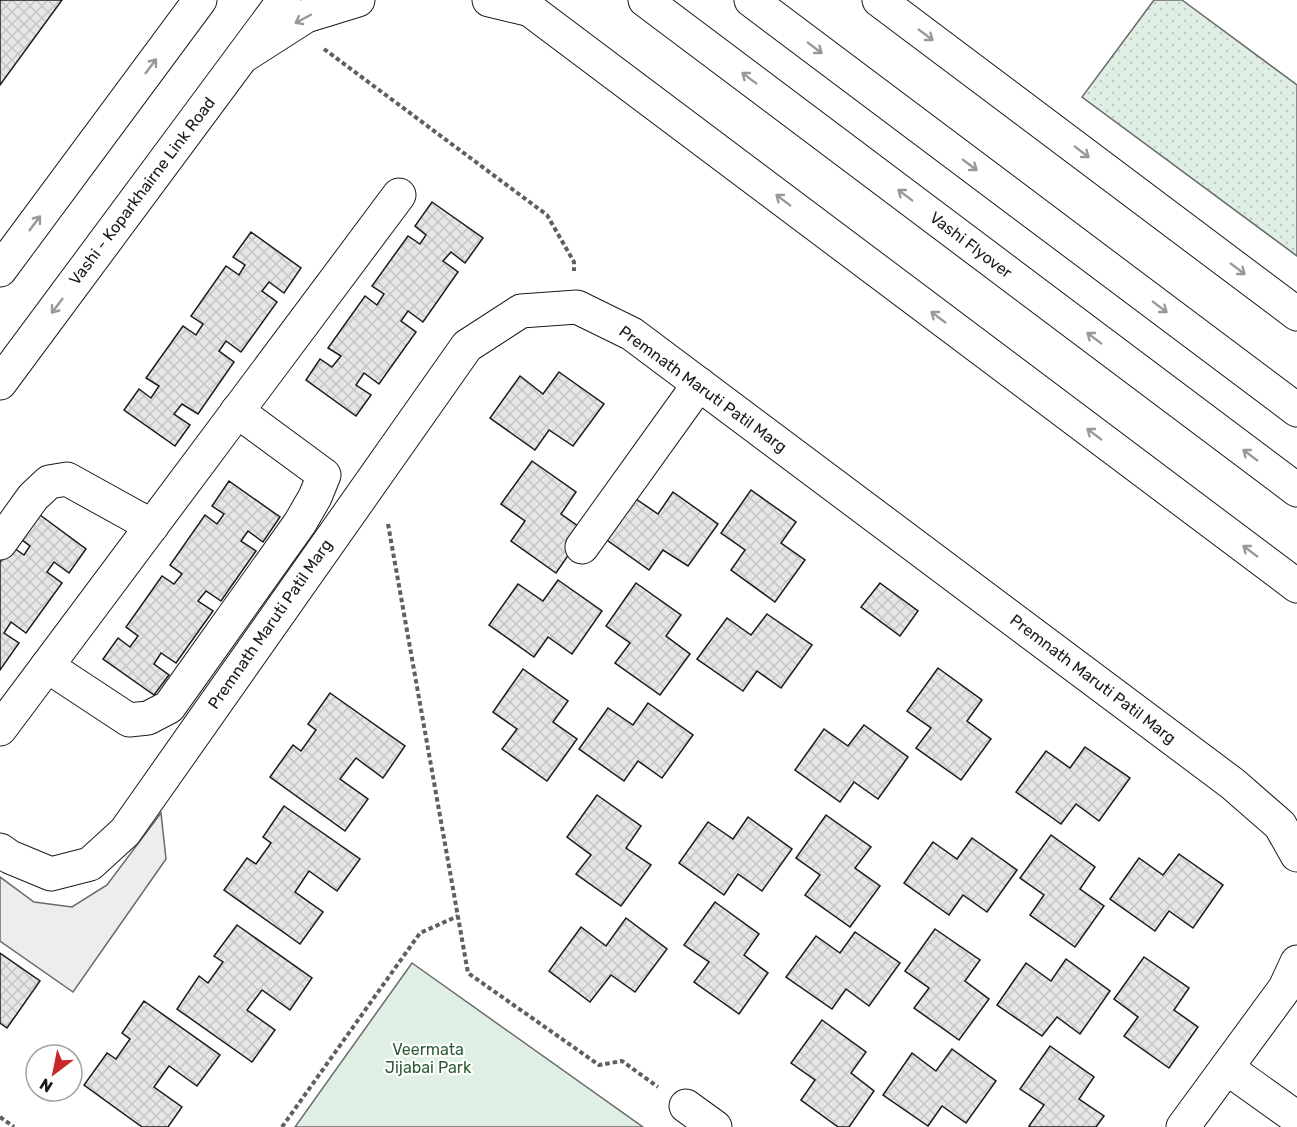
<svg xmlns="http://www.w3.org/2000/svg" width="1297" height="1127" font-family="Rubik,sans-serif">
<style>
.grass{fill:url(#grass-dots);stroke:#6a6a6a;stroke-width:1.5}
.green{fill:#e0efe3;stroke:#6a6a6a;stroke-width:1.5}
.parking{fill:#ededed;stroke:#6a6a6a;stroke-width:1.5}
.building{fill:url(#building-cross-hatch);stroke:#1a1a1a;stroke-width:1.5}
.lines{fill:none;stroke-linecap:round;stroke-linejoin:round}
.minor-casing{stroke:#1a1a1a;stroke-width:35}
.major-casing{stroke:#1a1a1a;stroke-width:35}
.highway-casing{stroke:#1a1a1a;stroke-width:35}
.path{stroke:#5f5f5f;stroke-width:4;stroke-dasharray:4.5 3;stroke-linecap:butt}
.minor{stroke:#fff;stroke-width:33}
.major{stroke:#fff;stroke-width:33}
.highway{stroke:#fff;stroke-width:33}
.oneway{stroke:#989898}
.labels{text-anchor:middle;dominant-baseline:central;stroke-width:4.5;stroke-linejoin:round;paint-order:stroke}
.street-label{font-size:16px;fill:#1a1a1a;stroke:#fff}
.park-label{font-size:16px;fill:#2b5a34;stroke:#fff}
</style>
<defs>
<pattern id="grass-dots" width="8" height="8" patternUnits="userSpaceOnUse" patternTransform="scale(1.5)"><rect width="8" height="8" fill="#e0efe3"/><path d="M2 2h.1M6 6h.1" fill="none" stroke="#c0ccc2" stroke-width="1.8" stroke-linecap="round"/></pattern>
<pattern id="building-cross-hatch" width="8" height="8" patternUnits="userSpaceOnUse" patternTransform="scale(1.5)"><rect width="8" height="8" fill="#e6e6e6"/><path d="M0 0l8 8M0 8l8-8" fill="none" stroke="#c5c5c5"/></pattern>
</defs>
<rect width="100%" height="100%" fill="#fff"/>
<path class="grass" d="M 1154,0 L 1182,0 L 1297,85 L 1297,256 L 1082,97 Z"/>
<path class="green" d="M 412,963 L 643,1127 L 295,1127 Z"/>
<path class="parking" d="M 161,813 L 166,859 L 73,992 L 0,941 L 0,877 L 34,902 L 72,907 L 107,885 Z"/>
<g class="building">
<path d="M 0,0 L 62,0 L 0,85 Z"/>
<path d="M 432,202 L 483,238 L 465,263 L 451,252 L 443,261 L 458,272 L 423,322 L 408,311 L 401,321 L 416,332 L 379,384 L 364,373 L 356,385 L 371,395 L 356,416 L 306,380 L 320,359 L 332,367 L 341,356 L 328,348 L 365,296 L 377,305 L 384,294 L 372,286 L 408,236 L 420,244 L 426,235 L 415,226 Z"/>
<path d="M 251,232 L 301,268 L 284,293 L 269,282 L 262,291 L 277,302 L 241,352 L 226,341 L 219,351 L 234,362 L 198,414 L 182,404 L 174,414 L 190,425 L 175,446 L 124,410 L 139,389 L 151,398 L 159,386 L 146,378 L 183,326 L 196,335 L 203,324 L 191,316 L 226,266 L 239,275 L 245,265 L 233,257 Z"/>
<path d="M 559,372 L 604,404 L 573,446 L 549,430 L 535,450 L 490,418 L 520,376 L 543,394 Z"/>
<path d="M 532,461 L 576,492 L 561,514 L 585,531 L 556,573 L 511,541 L 525,521 L 501,504 Z"/>
<path d="M 229,481 L 280,517 L 263,542 L 248,531 L 241,541 L 256,551 L 221,601 L 206,591 L 198,601 L 213,611 L 176,663 L 161,653 L 154,664 L 169,675 L 154,695 L 103,659 L 118,638 L 130,647 L 138,636 L 126,627 L 162,576 L 174,584 L 182,574 L 170,565 L 205,515 L 217,524 L 224,514 L 212,506 Z"/>
<path d="M 751,490 L 796,522 L 781,543 L 805,560 L 775,602 L 731,570 L 745,550 L 721,533 Z"/>
<path d="M 673,492 L 718,524 L 688,566 L 663,550 L 649,570 L 604,538 L 633,497 L 658,514 Z"/>
<path d="M 36,512 L 86,549 L 69,573 L 54,562 L 47,572 L 62,583 L 26,633 L 11,622 L 4,633 L 19,643 L 0,670 L 0,562 L 11,546 L 24,555 L 30,546 L 18,537 Z"/>
<path d="M 558,580 L 602,611 L 572,654 L 548,637 L 534,657 L 489,625 L 518,584 L 543,601 Z"/>
<path d="M 636,583 L 681,615 L 666,636 L 690,654 L 660,695 L 615,663 L 630,643 L 606,626 Z"/>
<path d="M 880,583 L 918,611 L 900,636 L 861,607 Z"/>
<path d="M 767,614 L 812,645 L 781,688 L 757,671 L 743,691 L 697,659 L 727,618 L 751,635 Z"/>
<path d="M 938,668 L 982,700 L 967,721 L 991,739 L 961,780 L 916,748 L 931,728 L 907,711 Z"/>
<path d="M 523,669 L 568,701 L 553,722 L 577,739 L 547,781 L 502,749 L 517,729 L 493,712 Z"/>
<path d="M 330,693 L 405,746 L 383,778 L 356,758 L 340,779 L 368,799 L 345,831 L 270,777 L 293,745 L 301,751 L 316,730 L 308,724 Z"/>
<path d="M 648,703 L 693,735 L 662,778 L 638,761 L 624,781 L 579,749 L 608,708 L 633,725 Z"/>
<path d="M 864,725 L 908,757 L 878,799 L 854,782 L 840,802 L 795,770 L 824,729 L 848,746 Z"/>
<path d="M 1085,747 L 1130,778 L 1099,821 L 1076,804 L 1061,824 L 1016,792 L 1046,751 L 1070,768 Z"/>
<path d="M 597,795 L 641,826 L 626,848 L 651,865 L 621,906 L 576,874 L 591,855 L 567,837 Z"/>
<path d="M 284,806 L 360,859 L 337,891 L 309,871 L 295,892 L 323,912 L 300,944 L 224,890 L 247,858 L 256,864 L 271,843 L 263,837 Z"/>
<path d="M 826,815 L 871,847 L 855,868 L 880,886 L 850,927 L 805,895 L 820,875 L 796,858 Z"/>
<path d="M 748,817 L 792,849 L 762,891 L 738,874 L 724,895 L 679,863 L 708,822 L 733,839 Z"/>
<path d="M 1051,835 L 1095,867 L 1080,889 L 1104,906 L 1075,947 L 1030,915 L 1044,895 L 1020,878 Z"/>
<path d="M 972,838 L 1017,870 L 987,912 L 963,895 L 949,915 L 904,883 L 933,842 L 957,859 Z"/>
<path d="M 1179,854 L 1223,885 L 1193,928 L 1169,911 L 1155,931 L 1110,899 L 1139,858 L 1163,875 Z"/>
<path d="M 715,902 L 759,934 L 744,955 L 768,973 L 739,1014 L 694,982 L 709,962 L 684,945 Z"/>
<path d="M 626,918 L 667,949 L 635,992 L 611,975 L 590,1002 L 549,971 L 581,927 L 606,946 Z"/>
<path d="M 237,925 L 312,978 L 290,1010 L 262,990 L 247,1010 L 275,1030 L 252,1062 L 177,1009 L 199,976 L 208,983 L 223,962 L 214,956 Z"/>
<path d="M 935,929 L 980,960 L 965,981 L 989,999 L 959,1040 L 914,1008 L 929,988 L 905,971 Z"/>
<path d="M 855,932 L 900,963 L 869,1006 L 846,989 L 832,1009 L 786,977 L 816,936 L 840,953 Z"/>
<path d="M 0,953 L 40,981 L 7,1028 L 0,1023 Z"/>
<path d="M 1144,957 L 1189,988 L 1174,1010 L 1198,1027 L 1169,1068 L 1124,1036 L 1138,1017 L 1114,999 Z"/>
<path d="M 1066,959 L 1110,991 L 1080,1034 L 1057,1017 L 1042,1036 L 997,1005 L 1026,963 L 1051,981 Z"/>
<path d="M 144,1001 L 220,1055 L 197,1086 L 169,1066 L 154,1087 L 182,1107 L 168,1127 L 142,1127 L 84,1085 L 107,1053 L 116,1059 L 130,1039 L 122,1033 Z"/>
<path d="M 822,1020 L 866,1052 L 851,1073 L 874,1091 L 849,1127 L 838,1127 L 801,1100 L 815,1080 L 791,1063 Z"/>
<path d="M 1050,1046 L 1094,1077 L 1079,1099 L 1104,1116 L 1096,1127 L 1031,1127 L 1029,1126 L 1044,1105 L 1020,1089 Z"/>
<path d="M 952,1049 L 996,1081 L 966,1123 L 942,1106 L 928,1126 L 883,1095 L 912,1053 L 936,1071 Z"/>
</g>
<g class="lines">
<defs>
<g id="minor">
<path d="M 0,543 L 33,497 L 49,482 L 67,479 L 152,526"/>
<path d="M 582,547 L 699,384"/>
<path d="M 47,666 L 129,720 L 148,718 L 169,707 L 300,523 L 315,497 L 324,475 L 237,411"/>
<path d="M 0,729 L 399,195"/>
<path d="M 0,850 L 10,857 L 51,874 L 90,864 L 125,832 L 467,346 L 521,311 L 577,307 L 632,334 L 1233,784 L 1280,825 L 1297,855"/>
<path d="M 1227,1068 L 1297,1118"/>
<path d="M 686,1106 L 715,1127"/>
<path d="M 1183,1127 L 1285,988 L 1297,962"/>
</g>
<g id="major">
<path d="M 0,270 L 200,0"/>
<path d="M 0,383 L 284,0"/>
</g>
<g id="highway">
<path d="M 489,0 L 531,10"/>
<path d="M 517,0 L 1297,586"/>
<path d="M 645,0 L 1297,490"/>
<path d="M 751,0 L 1297,410"/>
<path d="M 879,0 L 1297,314"/>
<path d="M 242,57 L 306,16 L 358,0"/>
</g>
</defs>
<use href="#minor" class="minor-casing"/>
<use href="#major" class="major-casing"/>
<use href="#highway" class="highway-casing"/>
<g class="path">
<path d="M 324,49 L 547,215 L 574,262 L 574,271"/>
<path d="M 388,524 L 468,973 L 599,1065 L 622,1061 L 658,1087"/>
<path d="M 0,1117 L 14,1127"/>
<path d="M 282,1127 L 420,933 L 458,916"/>
</g>
<use href="#minor" class="minor"/>
<use href="#major" class="major"/>
<use href="#highway" class="highway"/>
</g>
<defs><path id="oneway-shaft" d="M-6 0H5M1.5-3L5.5 0L1.5 3" fill="none" stroke-width="1.6" stroke-linecap="round" stroke-linejoin="round" transform="scale(1.5)"/></defs>
<g class="oneway">
<use href="#oneway-shaft" transform="translate(303 19) rotate(152)"/>
<use href="#oneway-shaft" transform="translate(926 35) rotate(37)"/>
<use href="#oneway-shaft" transform="translate(815 48) rotate(37)"/>
<use href="#oneway-shaft" transform="translate(151 66) rotate(-53)"/>
<use href="#oneway-shaft" transform="translate(749 78) rotate(-143)"/>
<use href="#oneway-shaft" transform="translate(1082 152) rotate(37)"/>
<use href="#oneway-shaft" transform="translate(970 165) rotate(37)"/>
<use href="#oneway-shaft" transform="translate(905 195) rotate(-143)"/>
<use href="#oneway-shaft" transform="translate(783 200) rotate(-143)"/>
<use href="#oneway-shaft" transform="translate(35 223) rotate(-53)"/>
<use href="#oneway-shaft" transform="translate(1238 269) rotate(37)"/>
<use href="#oneway-shaft" transform="translate(57 306) rotate(127)"/>
<use href="#oneway-shaft" transform="translate(1160 307) rotate(37)"/>
<use href="#oneway-shaft" transform="translate(938 317) rotate(-143)"/>
<use href="#oneway-shaft" transform="translate(1094 338) rotate(-143)"/>
<use href="#oneway-shaft" transform="translate(1094 434) rotate(-143)"/>
<use href="#oneway-shaft" transform="translate(1250 455) rotate(-143)"/>
<use href="#oneway-shaft" transform="translate(1250 551) rotate(-143)"/>
</g>
<g class="labels">
<g class="street-label">
<text transform="translate(142 191) rotate(-53)">Vashi - Koparkhairne Link Road</text>
<text transform="translate(971 245) rotate(37)">Vashi Flyover</text>
<text transform="translate(703 389) rotate(36)">Premnath Maruti Patil Marg</text>
<text transform="translate(270 624) rotate(-55)">Premnath Maruti Patil Marg</text>
<text transform="translate(1093 679) rotate(37)">Premnath Maruti Patil Marg</text>
</g>
<g class="park-label">
<text x="428" y="1049">Veermata<tspan x="428" dy="18">Jijabai Park</tspan></text>
</g>
</g>
<g transform="translate(54 1073) rotate(212)"><circle r="28" fill="#ffffff" stroke="#a3a3a3" stroke-width="1.5"/>
<path d="M0-4.5L10 22L0 15L-10 22Z" fill="#c62828"/>
<text y="-9" font-size="16" font-weight="bold" text-anchor="middle" fill="#1a1a1a">N</text>
</g>
</svg>
